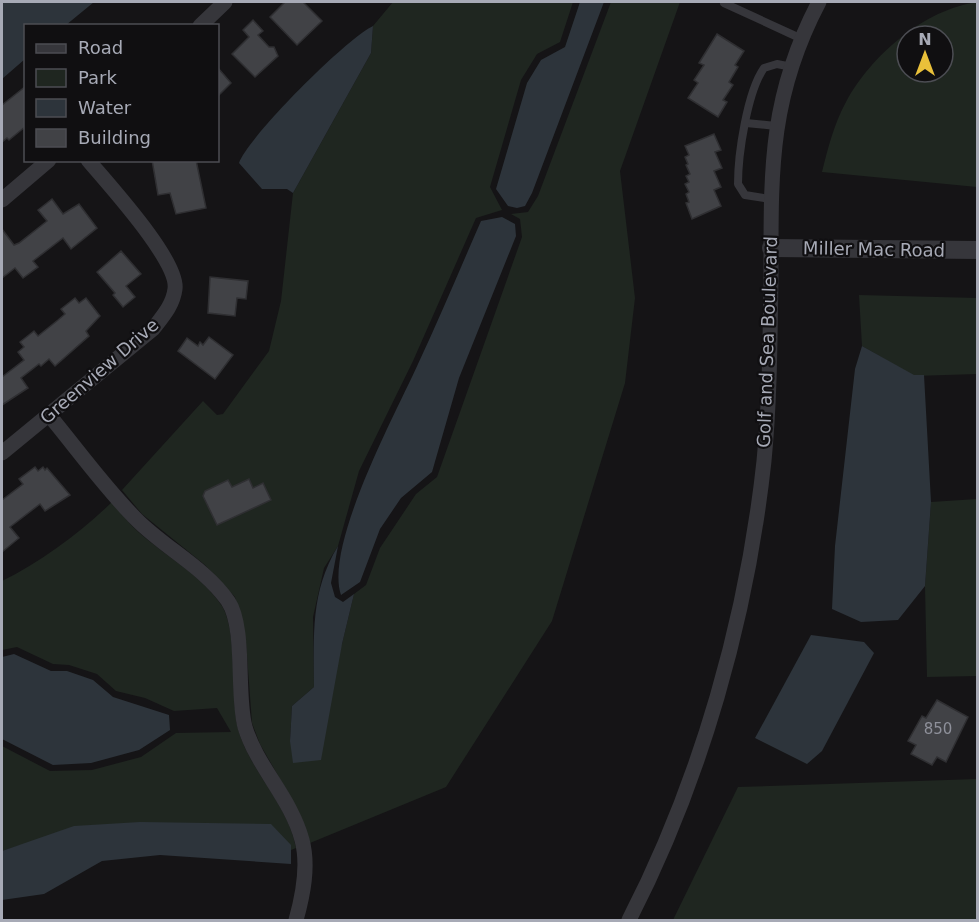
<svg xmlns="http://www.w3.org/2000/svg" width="979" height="922" font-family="'DejaVu Sans',sans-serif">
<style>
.green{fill:#1f2620;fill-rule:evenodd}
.water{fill:#2d343b}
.building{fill:#414246;stroke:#2f2f32;stroke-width:1.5}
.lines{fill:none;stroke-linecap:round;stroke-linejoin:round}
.service{stroke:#36363b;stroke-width:8}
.minor{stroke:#36363b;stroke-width:15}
.tertiary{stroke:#36363b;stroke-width:18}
.labels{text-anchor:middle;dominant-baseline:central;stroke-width:4.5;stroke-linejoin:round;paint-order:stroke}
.number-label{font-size:15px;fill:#8e909a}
.street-label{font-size:18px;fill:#a7aab6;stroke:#100f11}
</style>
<rect width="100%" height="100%" fill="#151416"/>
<g class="green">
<path d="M 393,2 L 573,2 L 560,42 L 537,54 L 521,80 L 490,187 L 502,210 L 476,218 L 413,361 L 359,471 L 338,546 L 324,568 L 313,617 L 314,687 L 292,706 L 290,741 L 342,644 L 354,594 L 366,585 L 380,548 L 416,494 L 437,477 L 522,237 L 520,219 L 511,214 L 528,212 L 538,196 L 611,2 L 680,2 L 620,171 L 635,298 L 625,383 L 552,621 L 446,787 L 310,843 L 300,814 L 260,744 L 252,723 L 246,642 L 235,597 L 205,565 L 142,514 L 122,490 L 203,401 L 217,415 L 223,414 L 269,351 L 281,301 L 293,193 L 371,53 L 373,26 Z"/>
<path d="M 978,2 L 977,187 L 822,172 C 828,148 834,124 846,102 C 871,56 924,9 978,2 ZM 907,36 L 943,36 L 943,72 L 907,72 Z"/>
<path d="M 859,295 L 977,298 L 977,374 L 914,376 L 862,346 Z"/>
<path d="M 977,499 L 977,676 L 927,677 L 925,586 L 931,502 Z"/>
<path d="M 112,502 C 119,510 125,519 133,527 C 161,554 200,573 222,606 C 238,632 230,696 238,729 C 250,772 288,804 296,848 L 291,850 L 291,845 L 21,845 L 2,851 L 2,746 L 50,771 L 92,770 L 141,757 L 176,733 L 231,732 L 217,708 L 174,711 L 145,698 L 116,691 L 97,674 L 69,665 L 53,664 L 17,647 L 2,650 L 2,581 C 41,562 81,532 112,502 Z"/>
<path d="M 977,779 L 977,920 L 673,920 L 738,787 Z"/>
</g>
<g class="water">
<path d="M 2,2 L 94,2 L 66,25 L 26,26 L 25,59 L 2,79 Z"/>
<path d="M 580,2 L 604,2 L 532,193 L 525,206 L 517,208 L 508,206 L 496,189 L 527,83 L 541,60 L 565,47 Z"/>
<path d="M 373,26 L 371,53 L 293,193 L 287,189 L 262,189 L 239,163 C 249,136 346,39 373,26 Z"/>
<path d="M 502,217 L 515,224 L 516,236 L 459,378 L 432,472 L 401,498 L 380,529 L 360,582 L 341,595 C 324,545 396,413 418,364 C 440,317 460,269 481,221 Z"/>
<path d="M 862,346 L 914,375 L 924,375 L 931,502 L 925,586 L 898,620 L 861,622 L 832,609 L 835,546 L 855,369 Z"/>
<path d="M 338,546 L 331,583 L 335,597 L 343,602 L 354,594 L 342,644 L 321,760 L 293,763 L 290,741 L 292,706 L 314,687 C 314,635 310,592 338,546 Z"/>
<path d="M 811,635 L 864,642 L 874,653 L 822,751 L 807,764 L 755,738 Z"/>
<path d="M 14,654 L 51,671 L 67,671 L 93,680 L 113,697 L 169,715 L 170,730 L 139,750 L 91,763 L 53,765 L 2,739 L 2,657 Z"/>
<path d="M 140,822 L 271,824 L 291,845 L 291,864 L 160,855 L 102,861 L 44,894 L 2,900 L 2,851 L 74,826 Z"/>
</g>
<g class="building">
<path d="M 285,2 L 303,2 L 322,21 L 297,45 L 270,17 Z"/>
<path d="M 253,20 L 263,31 L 258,35 L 269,47 L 274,47 L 278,56 L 255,77 L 232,54 L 249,37 L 243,30 Z"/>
<path d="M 717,34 L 744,51 L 735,65 L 738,67 L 729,82 L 733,85 L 723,100 L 727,102 L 718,117 L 688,98 L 698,83 L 694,80 L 704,65 L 699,63 Z"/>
<path d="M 218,68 L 231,83 L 218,96 Z"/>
<path d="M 26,86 L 26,126 L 9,140 L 7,138 L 2,142 L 2,105 Z"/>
<path d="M 714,134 L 721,150 L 715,152 L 722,168 L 714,171 L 721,187 L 714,190 L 721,206 L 692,219 L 686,203 L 689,202 L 686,194 L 689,192 L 685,184 L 689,182 L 686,176 L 690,174 L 686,165 L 688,164 L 685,157 L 689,155 L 685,146 Z"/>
<path d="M 152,160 L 196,160 L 206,208 L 176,214 L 170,193 L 158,195 Z"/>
<path d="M 52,199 L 63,214 L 79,204 L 97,228 L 71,249 L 63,238 L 33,261 L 38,267 L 23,278 L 15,268 L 2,278 L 2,229 L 14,245 L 19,243 L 47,221 L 38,210 Z"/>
<path d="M 121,251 L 141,274 L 126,286 L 135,297 L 123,307 L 113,295 L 115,293 L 97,272 Z"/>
<path d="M 210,277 L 248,281 L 246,299 L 237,298 L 235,316 L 208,313 Z"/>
<path d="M 75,298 L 79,303 L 86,298 L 100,316 L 86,331 L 89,336 L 55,366 L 49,359 L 41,366 L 39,364 L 21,378 L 28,388 L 2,405 L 2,377 L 24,360 L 18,352 L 24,347 L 20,342 L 34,331 L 38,336 L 58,320 L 65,314 L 61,309 Z"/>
<path d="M 209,337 L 233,355 L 215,379 L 178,351 L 187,338 L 198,346 L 200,342 L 203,345 Z"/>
<path d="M 35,467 L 38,471 L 43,467 L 45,470 L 47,468 L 70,495 L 45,511 L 40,504 L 10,527 L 19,538 L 2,552 L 2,500 L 23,484 L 19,479 Z"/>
<path d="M 249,479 L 253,488 L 263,483 L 271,500 L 217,525 L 203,496 L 205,491 L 228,480 L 232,487 Z"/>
<path d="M 937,700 L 968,717 L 946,762 L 937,757 L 932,765 L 911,754 L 916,745 L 908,741 L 922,716 L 926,718 Z"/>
</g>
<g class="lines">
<g class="service">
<path d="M 724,3 L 802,39"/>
<path d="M 746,123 L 776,126"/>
<path d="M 770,199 L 745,195 L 738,184 C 738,155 747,92 764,68 L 777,64 L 792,67"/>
</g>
<g class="minor">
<path d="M 200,26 L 225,2"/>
<path d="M 2,200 L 49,160"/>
<path d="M 49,415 C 78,450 105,488 137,520 C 166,549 204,567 228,601 C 246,628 236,694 245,727 C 257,767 291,798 302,840 C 309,866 303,895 296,920"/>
<path d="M 2,453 L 153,329 C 163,316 173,305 175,289 C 179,261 108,184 88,160"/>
<path d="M 629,920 C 701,780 747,618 764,461 C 770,399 770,337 771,275 C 771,171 769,97 819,2"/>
</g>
<path class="tertiary" d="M 771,248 L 978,250"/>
</g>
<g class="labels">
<g class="number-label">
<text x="938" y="729">850</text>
</g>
<g class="street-label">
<text transform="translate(874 249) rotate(1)">Miller Mac Road</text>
<text transform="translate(767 342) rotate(-88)">Golf and Sea Boulevard</text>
<text transform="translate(99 371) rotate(-41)">Greenview Drive</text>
</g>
</g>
<rect width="979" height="922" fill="none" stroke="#a7aab6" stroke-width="6"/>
<rect x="24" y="24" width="195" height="138" fill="#100f11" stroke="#4c4d53" stroke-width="1.5"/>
<rect x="36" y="44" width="30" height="9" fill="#36363b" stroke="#4c4d53" stroke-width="1.5"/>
<text x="78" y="54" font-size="18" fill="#a7aab6">Road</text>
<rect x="36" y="69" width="30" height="18" fill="#1f2620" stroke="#4c4d53" stroke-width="1.5"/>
<text x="78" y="84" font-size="18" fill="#a7aab6">Park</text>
<rect x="36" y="99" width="30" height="18" fill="#2d343b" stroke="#4c4d53" stroke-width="1.5"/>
<text x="78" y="114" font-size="18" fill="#a7aab6">Water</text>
<rect x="36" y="129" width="30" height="18" fill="#414246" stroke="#4c4d53" stroke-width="1.5"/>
<text x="78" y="144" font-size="18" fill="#a7aab6">Building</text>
<g transform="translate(925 54)"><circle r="28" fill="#100f11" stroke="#4c4d53" stroke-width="1.5"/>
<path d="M0-4.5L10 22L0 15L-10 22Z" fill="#e9c03a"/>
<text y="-9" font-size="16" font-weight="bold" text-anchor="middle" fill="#a7aab6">N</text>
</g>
</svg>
